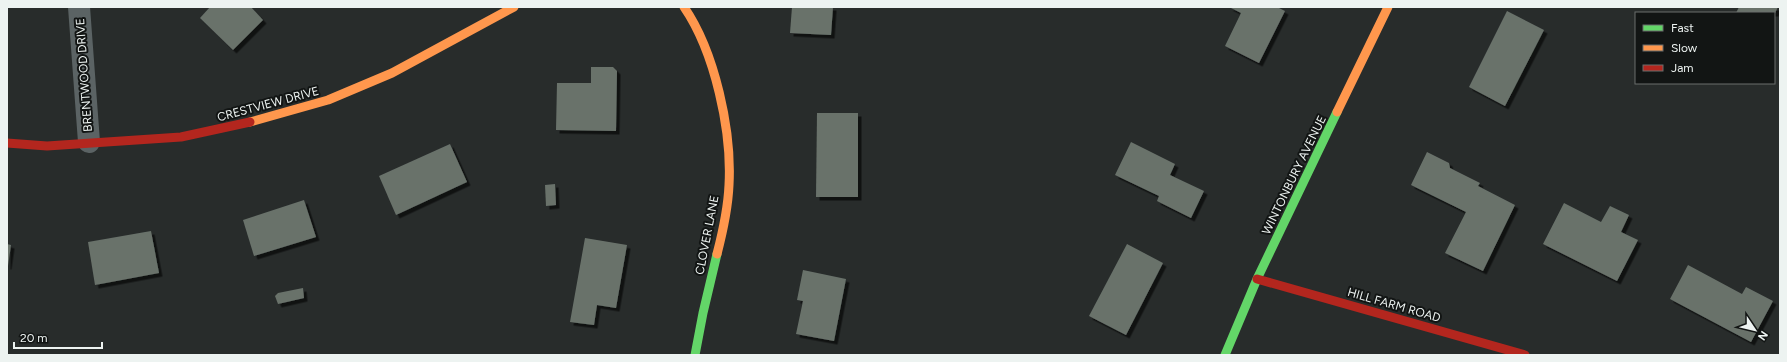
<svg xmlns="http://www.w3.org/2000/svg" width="1787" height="362" font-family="Figtree,sans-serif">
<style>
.building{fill:#69726b;filter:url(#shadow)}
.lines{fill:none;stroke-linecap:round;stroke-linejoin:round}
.street{stroke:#5b6364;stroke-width:22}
.fast{stroke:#63d668;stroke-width:9}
.slow{stroke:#ff974d;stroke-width:9}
.jam{stroke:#b3261e;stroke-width:9}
.labels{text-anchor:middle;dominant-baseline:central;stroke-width:4;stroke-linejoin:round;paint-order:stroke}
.street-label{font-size:12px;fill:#edf3f1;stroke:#121514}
</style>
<defs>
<filter id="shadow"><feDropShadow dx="3.5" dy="3.5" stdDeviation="0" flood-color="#0009"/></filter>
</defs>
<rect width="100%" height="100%" fill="#282c2b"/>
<g class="building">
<path d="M 210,7 L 251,7 L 263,20 L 233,50 L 200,18 Z"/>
<path d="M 792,7 L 833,7 L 831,35 L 790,33 Z"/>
<path d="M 1229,7 L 1277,7 L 1285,11 L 1259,63 L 1225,46 L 1241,13 Z"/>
<path d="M 1739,7 L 1778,7 L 1775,13 L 1736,13 Z"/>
<path d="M 1507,11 L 1544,30 L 1505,106 L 1469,87 Z"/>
<path d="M 591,67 L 613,67 L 617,71 L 616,131 L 556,130 L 557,83 L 591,83 Z"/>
<path d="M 817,113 L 858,113 L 858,197 L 816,197 Z"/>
<path d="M 1131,142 L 1175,164 L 1170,175 L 1204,191 L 1191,218 L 1157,201 L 1159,196 L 1115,175 Z"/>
<path d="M 450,144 L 467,182 L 396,215 L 379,176 Z"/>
<path d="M 1427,152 L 1449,163 L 1450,168 L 1480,183 L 1478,186 L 1515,205 L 1483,271 L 1445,253 L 1466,212 L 1411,185 Z"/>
<path d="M 555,184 L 556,205 L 546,206 L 545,185 Z"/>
<path d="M 304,200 L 316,237 L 254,256 L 243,220 Z"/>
<path d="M 1564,203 L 1601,222 L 1610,206 L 1629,215 L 1621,232 L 1638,240 L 1617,281 L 1543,244 Z"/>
<path d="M 151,231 L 159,273 L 95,285 L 88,242 Z"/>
<path d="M 585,238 L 627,245 L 616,308 L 597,305 L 594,325 L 570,322 Z"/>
<path d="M 7,244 L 11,245 L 8,266 L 7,266 Z"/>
<path d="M 1127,244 L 1163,263 L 1126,335 L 1089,316 Z"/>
<path d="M 1688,265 L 1742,294 L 1746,287 L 1773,301 L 1751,342 L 1670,299 Z"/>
<path d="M 803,270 L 846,279 L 834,341 L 796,334 L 803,301 L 797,300 Z"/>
<path d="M 303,288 L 304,298 L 278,304 L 275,296 L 278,293 Z"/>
</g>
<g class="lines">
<path class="street" d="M 79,7 L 89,142"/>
<g class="fast">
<path d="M 695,355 L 703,313 L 717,254"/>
<path d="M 1225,355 L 1257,279 L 1337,112"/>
</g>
<g class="slow">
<path d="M 684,7 C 715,52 732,131 729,185 C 728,208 723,231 717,254"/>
<path d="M 1337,112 L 1388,7"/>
<path d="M 250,122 L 328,100 L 392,73 L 514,7"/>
</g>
<g class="jam">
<path d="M 7,143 L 47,146 L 181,137 L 250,122"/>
<path d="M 1257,279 L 1525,355"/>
</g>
</g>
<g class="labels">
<g class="street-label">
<text transform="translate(84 75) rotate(-94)">BRENTWOOD DRIVE</text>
<text transform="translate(268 104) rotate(-15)">CRESTVIEW DRIVE</text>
<text transform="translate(1294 175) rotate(-64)">WINTONBURY AVENUE</text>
<text transform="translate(707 235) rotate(-79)">CLOVER LANE</text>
<text transform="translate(1394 305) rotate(16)">HILL FARM ROAD</text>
</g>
</g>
<rect width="1787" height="362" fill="none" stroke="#edf3f1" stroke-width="16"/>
<rect x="1635" y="12" width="140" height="72" fill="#121514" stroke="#6a6e6c"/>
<rect x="1643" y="25" width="20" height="6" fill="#63d668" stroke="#6a6e6c"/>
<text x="1671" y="32" font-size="12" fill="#edf3f1">Fast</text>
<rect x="1643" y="45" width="20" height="6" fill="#ff974d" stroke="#6a6e6c"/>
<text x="1671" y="52" font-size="12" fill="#edf3f1">Slow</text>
<rect x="1643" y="65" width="20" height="6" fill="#b3261e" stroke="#6a6e6c"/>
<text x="1671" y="72" font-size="12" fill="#edf3f1">Jam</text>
<g transform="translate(1755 330) rotate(125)" stroke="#121514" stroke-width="3" paint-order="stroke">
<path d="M0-3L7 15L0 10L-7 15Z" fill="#edf3f1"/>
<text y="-6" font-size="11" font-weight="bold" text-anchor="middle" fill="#edf3f1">N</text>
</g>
<path d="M14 342v6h88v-6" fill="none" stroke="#edf3f1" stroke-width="2"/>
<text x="20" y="342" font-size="12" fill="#edf3f1" stroke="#121514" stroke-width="3" paint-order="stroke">20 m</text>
</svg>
